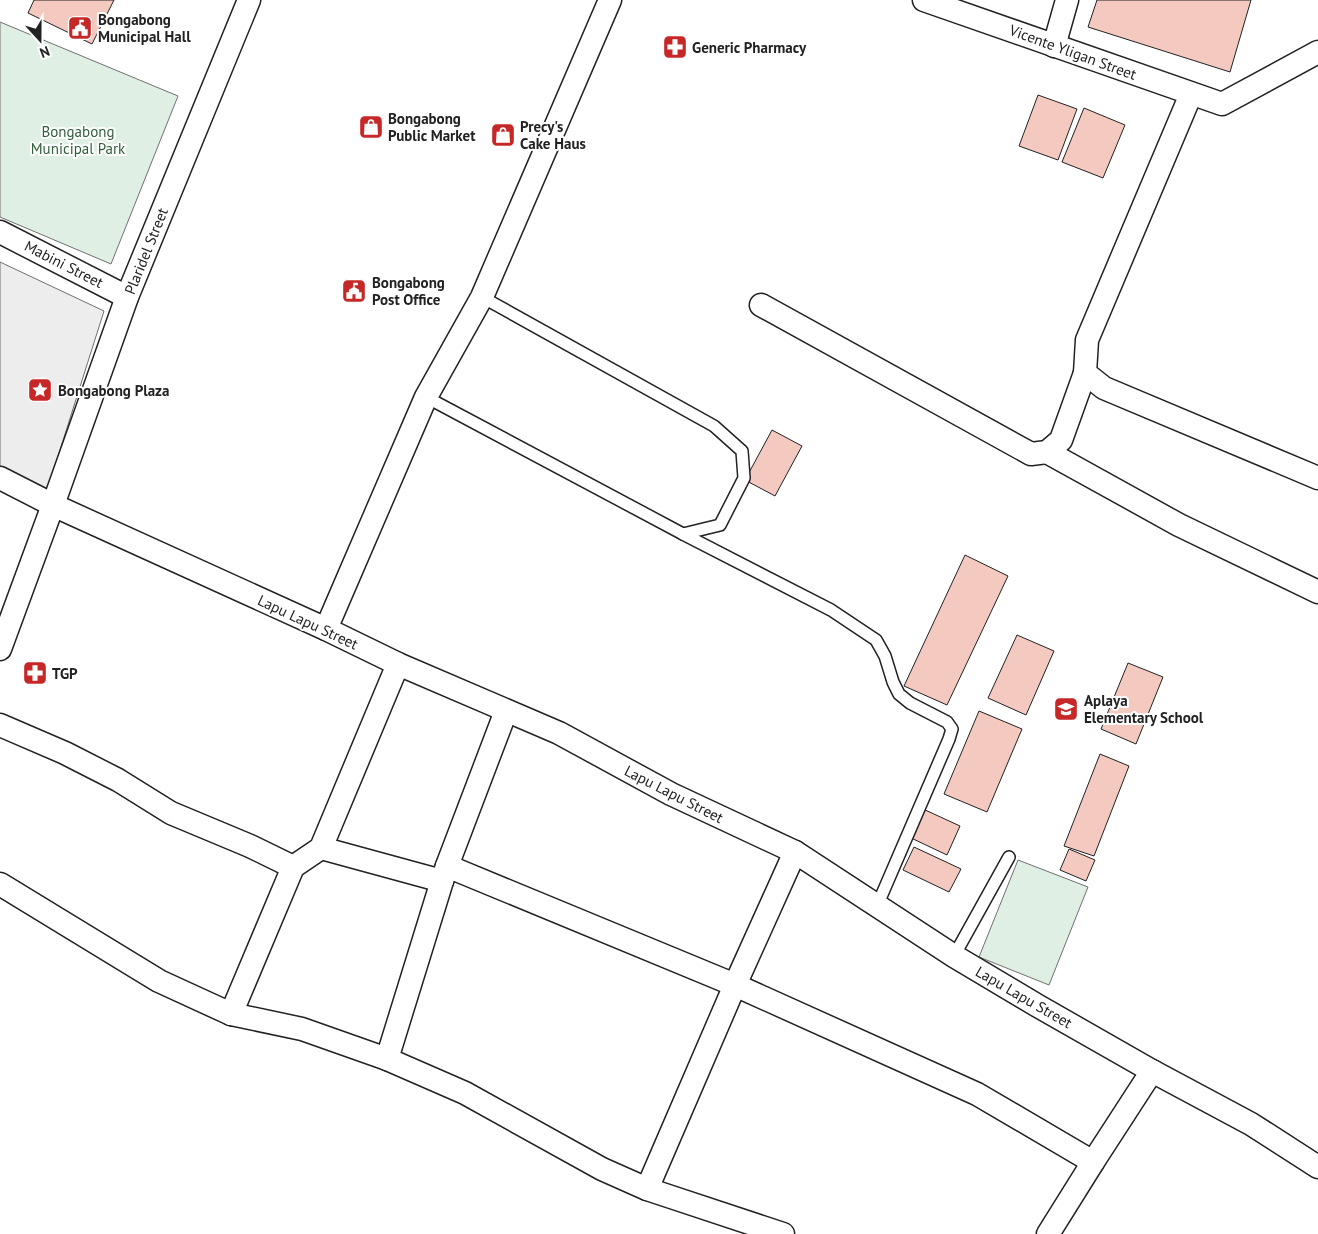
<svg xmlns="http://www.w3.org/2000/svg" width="1318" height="1234" font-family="'PT Sans',sans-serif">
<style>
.green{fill:#e0efe3;stroke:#6f6f6f}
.parking{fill:#ededed;stroke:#6f6f6f}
.building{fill:#f3c9c0;stroke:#222}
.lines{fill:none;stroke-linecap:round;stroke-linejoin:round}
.service-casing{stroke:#222;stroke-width:14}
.minor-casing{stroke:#222;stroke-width:25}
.service{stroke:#fff;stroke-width:11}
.minor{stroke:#fff;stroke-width:22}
.labels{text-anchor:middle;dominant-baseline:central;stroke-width:4;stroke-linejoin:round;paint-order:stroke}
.poi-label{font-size:15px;font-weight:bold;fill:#222;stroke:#fff;text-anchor:start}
.street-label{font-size:15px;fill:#222;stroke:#fff}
.park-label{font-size:15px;fill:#2f5e38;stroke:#fff}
</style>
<rect width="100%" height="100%" fill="#fff"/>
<g class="green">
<path d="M 0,22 L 178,96 L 111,264 L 0,217 Z"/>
<path d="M 1018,860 L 1088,887 L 1049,985 L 979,957 Z"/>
</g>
<path class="parking" d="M 0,262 L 104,311 L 47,491 L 0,468 Z"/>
<g class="building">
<path d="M 34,0 L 114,0 L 92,44 L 28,13 Z"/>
<path d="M 1097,0 L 1251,0 L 1230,72 L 1088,27 Z"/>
<path d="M 1038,95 L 1077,109 L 1058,160 L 1019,146 Z"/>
<path d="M 1084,108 L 1125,125 L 1103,178 L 1062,162 Z"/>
<path d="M 772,430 L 802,446 L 775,496 L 745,480 Z"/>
<path d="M 965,555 L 1008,576 L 947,705 L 904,686 Z"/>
<path d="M 1017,635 L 1054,651 L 1026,715 L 988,698 Z"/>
<path d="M 1128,663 L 1163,677 L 1136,744 L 1101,729 Z"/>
<path d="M 979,711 L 1022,729 L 987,812 L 944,794 Z"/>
<path d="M 1100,754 L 1129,766 L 1094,856 L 1064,846 Z"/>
<path d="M 923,809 L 960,826 L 947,855 L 909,837 Z"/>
<path d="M 914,847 L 961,869 L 949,892 L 903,870 Z"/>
<path d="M 1069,849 L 1095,860 L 1086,881 L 1060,870 Z"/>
</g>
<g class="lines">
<defs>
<g id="service">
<path d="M 426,397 L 683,534 L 720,525 L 744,478 L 742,451 L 714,426 L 482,297"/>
<path d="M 683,534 L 831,610 L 876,640 L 885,656 L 893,682 L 899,694 L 910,703 L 947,722 L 952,729 L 949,739 L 877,906"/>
<path d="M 954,956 L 1009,857"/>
</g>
<g id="minor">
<path d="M 924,0 L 1222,104 L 1318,52"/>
<path d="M 1054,46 L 1067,0"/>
<path d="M 1191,94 L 1087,340 L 1085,373 L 1104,388 L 1318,478"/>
<path d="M 0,232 L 127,297"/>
<path d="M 761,305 L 1031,454 L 1047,452 L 1061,440 L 1085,373"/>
<path d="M 1047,452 L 1179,525 L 1318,592"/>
<path d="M 0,478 L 53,505 L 326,629 L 398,664 L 559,733 L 671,794 L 795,852 L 954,956 L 1038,1006 L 1152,1071 L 1251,1124 L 1318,1167"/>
<path d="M 326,629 L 426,397 L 482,297 L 610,0"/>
<path d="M 0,649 L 53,505 L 127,297 L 249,0"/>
<path d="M 0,725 L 65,753 L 118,780 L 171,813 L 250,846 L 293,867"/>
<path d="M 321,848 L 442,881 L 447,866 L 506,711"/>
<path d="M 447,866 L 735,985 L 795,852"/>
<path d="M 0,884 L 159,981 L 231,1014 L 302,1029 L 387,1059 L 465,1093 L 602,1169 L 647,1189 L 783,1234"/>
<path d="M 231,1014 L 293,867 L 321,848 L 398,664"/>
<path d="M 387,1059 L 442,881"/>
<path d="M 647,1189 L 735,985 L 977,1094 L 1093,1162 L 1152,1071"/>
<path d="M 1048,1234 L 1093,1162"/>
</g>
</defs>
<use href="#service" class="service-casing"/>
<use href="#minor" class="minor-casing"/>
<use href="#service" class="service"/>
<use href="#minor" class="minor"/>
</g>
<defs>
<symbol id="civic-square" viewBox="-11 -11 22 22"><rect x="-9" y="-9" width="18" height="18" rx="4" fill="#c62828" stroke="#fff"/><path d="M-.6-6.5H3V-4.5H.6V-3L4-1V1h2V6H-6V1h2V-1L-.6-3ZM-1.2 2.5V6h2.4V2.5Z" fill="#fff"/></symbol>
<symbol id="pharmacy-square" viewBox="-11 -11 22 22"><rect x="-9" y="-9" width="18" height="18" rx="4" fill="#c62828" stroke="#fff"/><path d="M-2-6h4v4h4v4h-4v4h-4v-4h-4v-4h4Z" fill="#fff"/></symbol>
<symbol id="shop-square" viewBox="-11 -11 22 22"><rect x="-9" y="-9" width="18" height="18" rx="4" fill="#c62828" stroke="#fff"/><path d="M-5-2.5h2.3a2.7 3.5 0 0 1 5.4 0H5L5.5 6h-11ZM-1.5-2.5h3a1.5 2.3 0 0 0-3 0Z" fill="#fff"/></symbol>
<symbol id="sight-square" viewBox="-11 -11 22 22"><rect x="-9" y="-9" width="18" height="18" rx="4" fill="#c62828" stroke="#fff"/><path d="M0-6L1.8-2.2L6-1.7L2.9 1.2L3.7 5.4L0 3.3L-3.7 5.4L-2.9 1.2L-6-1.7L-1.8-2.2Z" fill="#fff"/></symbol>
<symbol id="school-square" viewBox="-11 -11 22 22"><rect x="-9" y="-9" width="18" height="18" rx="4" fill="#c62828" stroke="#fff"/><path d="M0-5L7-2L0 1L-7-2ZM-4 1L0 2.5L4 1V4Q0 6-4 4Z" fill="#fff"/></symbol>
</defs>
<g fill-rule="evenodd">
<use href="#civic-square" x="66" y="14" width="28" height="28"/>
<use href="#pharmacy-square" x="661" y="33" width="28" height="28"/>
<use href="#shop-square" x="357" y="113" width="28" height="28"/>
<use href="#shop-square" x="489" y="121" width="28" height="28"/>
<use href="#civic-square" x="340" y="277" width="28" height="28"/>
<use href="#sight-square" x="26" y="376" width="28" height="28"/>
<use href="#pharmacy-square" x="21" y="659" width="28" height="28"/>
<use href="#school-square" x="1052" y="695" width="28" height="28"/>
</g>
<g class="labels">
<g class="poi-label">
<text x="98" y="19">Bongabong<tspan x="98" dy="17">Municipal Hall</tspan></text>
<text x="692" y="47">Generic Pharmacy</text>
<text x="388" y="118">Bongabong<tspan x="388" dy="17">Public Market</tspan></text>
<text x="520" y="126">Precy's<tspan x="520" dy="17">Cake Haus</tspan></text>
<text x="372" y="282">Bongabong<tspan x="372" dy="17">Post Office</tspan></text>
<text x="58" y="390">Bongabong Plaza</text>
<text x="52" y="673">TGP</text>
<text x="1084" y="700">Aplaya<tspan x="1084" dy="17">Elementary School</tspan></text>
</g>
<g class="street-label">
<text transform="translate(1073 52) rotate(20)">Vicente Yligan Street</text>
<text transform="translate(146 251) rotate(-68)">Plaridel Street</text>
<text transform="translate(64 264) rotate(27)">Mabini Street</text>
<text transform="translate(308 622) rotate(25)">Lapu Lapu Street</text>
<text transform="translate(674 794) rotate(27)">Lapu Lapu Street</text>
<text transform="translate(1024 997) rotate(30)">Lapu Lapu Street</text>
</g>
<g class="park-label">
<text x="78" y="131">Bongabong<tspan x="78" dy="17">Municipal Park</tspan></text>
</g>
</g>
<g transform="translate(40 40) rotate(159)" stroke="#ffffff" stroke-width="4" paint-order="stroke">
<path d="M0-4L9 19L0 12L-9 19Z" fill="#222222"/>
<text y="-8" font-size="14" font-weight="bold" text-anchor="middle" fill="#222222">N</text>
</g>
</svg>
